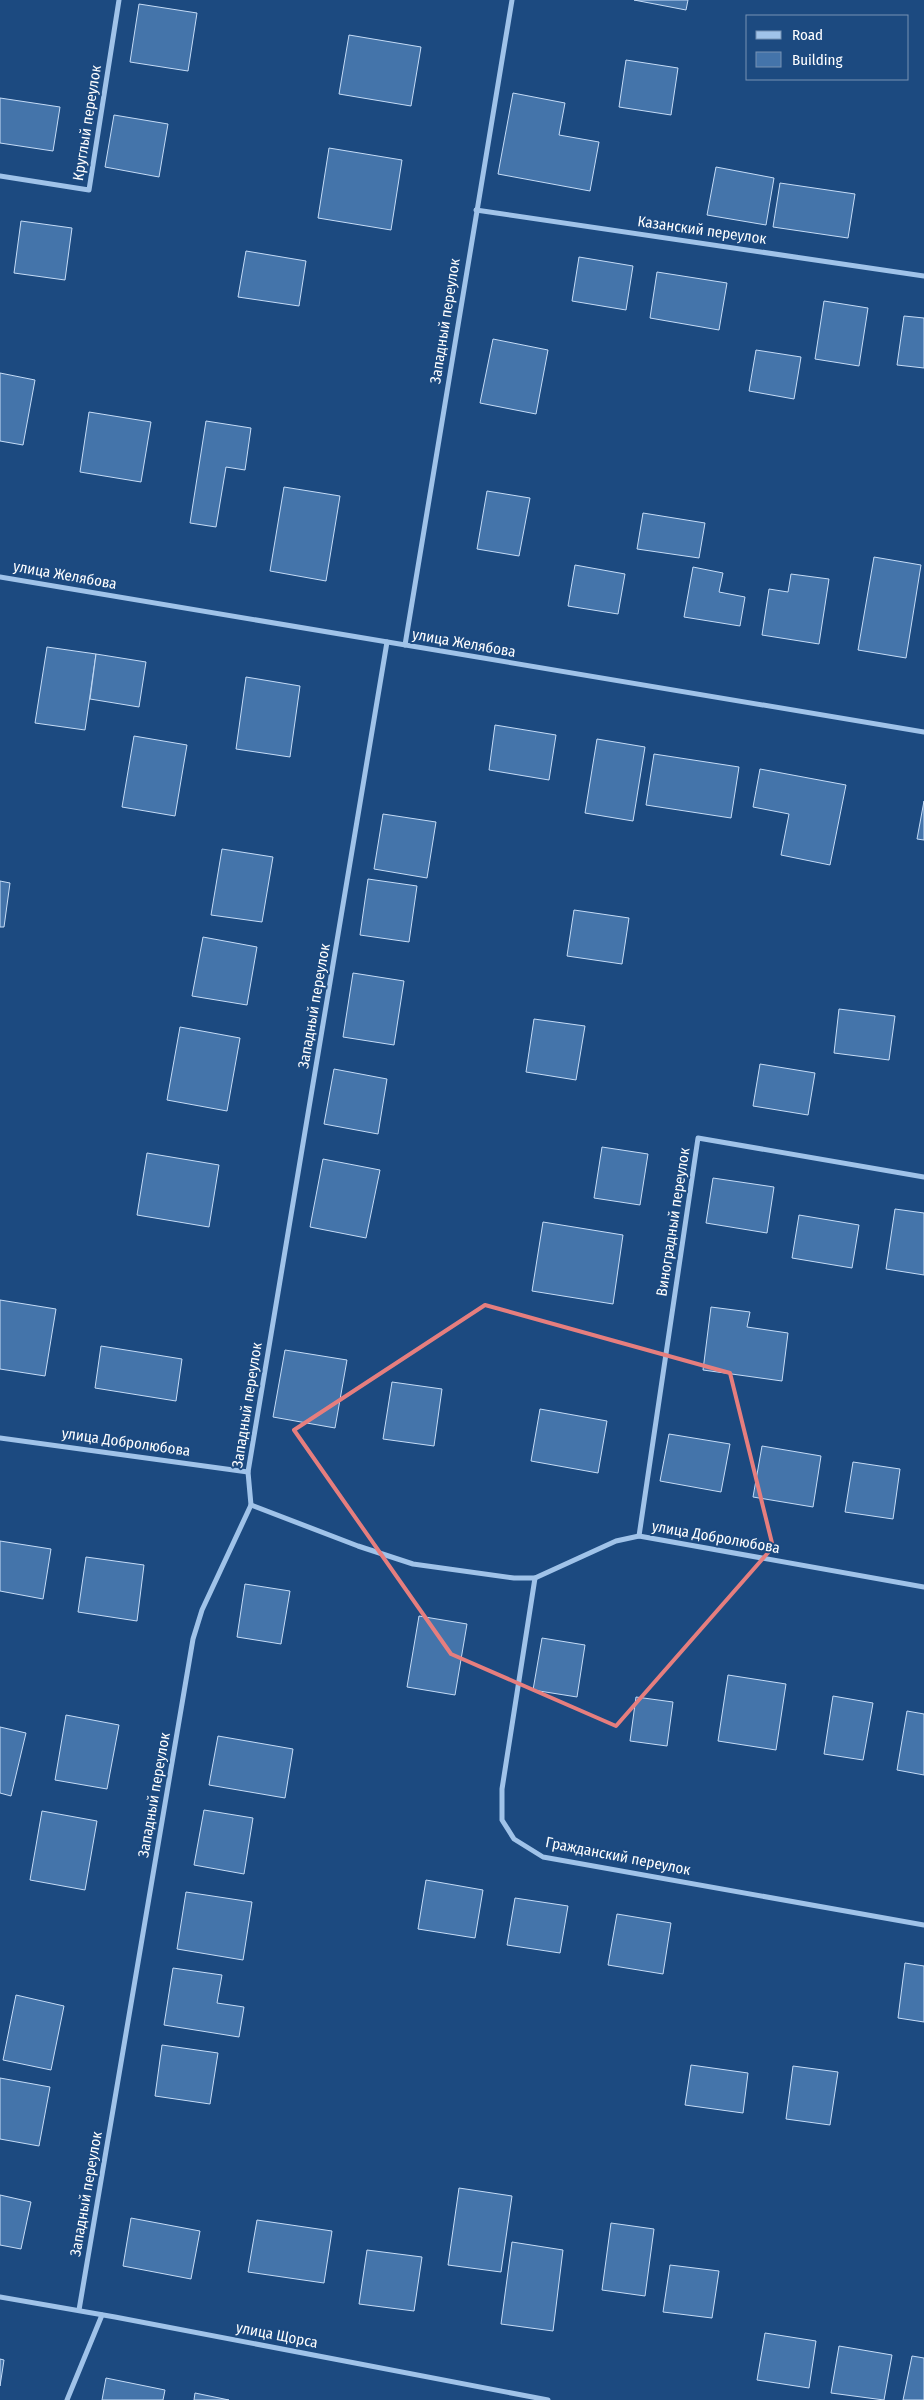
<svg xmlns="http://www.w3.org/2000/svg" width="924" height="2400" font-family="'Fira Sans Condensed',sans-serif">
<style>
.building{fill:#4474aa;stroke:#c5dcf7}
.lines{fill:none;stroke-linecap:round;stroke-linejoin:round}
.minor{stroke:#a0c3e9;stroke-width:5}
.marked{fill:none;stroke:#e67e7e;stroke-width:4;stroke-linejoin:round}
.labels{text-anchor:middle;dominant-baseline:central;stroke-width:4;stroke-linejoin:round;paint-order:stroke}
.street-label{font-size:15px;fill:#fff;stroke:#1c4a80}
</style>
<rect width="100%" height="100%" fill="#1c4a80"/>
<g class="building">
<path d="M 634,0 L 688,0 L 686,10 Z"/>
<path d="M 139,4 L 197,13 L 188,71 L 130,62 Z"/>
<path d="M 349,35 L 421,47 L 411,106 L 339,94 Z"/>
<path d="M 626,60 L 678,68 L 671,115 L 619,107 Z"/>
<path d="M 513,93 L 565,103 L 559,135 L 599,142 L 590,191 L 498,174 Z"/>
<path d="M 0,98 L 60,107 L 53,151 L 0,143 Z"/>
<path d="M 114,115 L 168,124 L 159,177 L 105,167 Z"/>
<path d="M 329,148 L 402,160 L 391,230 L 318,218 Z"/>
<path d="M 716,167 L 774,178 L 766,225 L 707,215 Z"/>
<path d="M 780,183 L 855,194 L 848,238 L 773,227 Z"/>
<path d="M 21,221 L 72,228 L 65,280 L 14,273 Z"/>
<path d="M 246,251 L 306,261 L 299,306 L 238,297 Z"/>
<path d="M 579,257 L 633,266 L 626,310 L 572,301 Z"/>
<path d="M 657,272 L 727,283 L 719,330 L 650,318 Z"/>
<path d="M 824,301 L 868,308 L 859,366 L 815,359 Z"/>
<path d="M 904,316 L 924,318 L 924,368 L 897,365 Z"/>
<path d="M 493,339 L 548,350 L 536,414 L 480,403 Z"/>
<path d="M 756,350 L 801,357 L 794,399 L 749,391 Z"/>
<path d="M 0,373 L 35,380 L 23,445 L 0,441 Z"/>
<path d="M 89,412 L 151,422 L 141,482 L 80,472 Z"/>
<path d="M 206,421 L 251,428 L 245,470 L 226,467 L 216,527 L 190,523 Z"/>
<path d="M 284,487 L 340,496 L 326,581 L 270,571 Z"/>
<path d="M 487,491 L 530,498 L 519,556 L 477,549 Z"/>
<path d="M 643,513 L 705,523 L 699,558 L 637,549 Z"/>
<path d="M 874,557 L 921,565 L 906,658 L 858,650 Z"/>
<path d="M 575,565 L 625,574 L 618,614 L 568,606 Z"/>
<path d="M 693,567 L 723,573 L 719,592 L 745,597 L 740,626 L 684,617 Z"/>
<path d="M 791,574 L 829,579 L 819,644 L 762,635 L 769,589 L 788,592 Z"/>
<path d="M 47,647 L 96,654 L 85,730 L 35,723 Z"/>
<path d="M 96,654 L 146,662 L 139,707 L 90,699 Z"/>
<path d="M 246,677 L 300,686 L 290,757 L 236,749 Z"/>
<path d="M 495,725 L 556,735 L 549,780 L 489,770 Z"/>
<path d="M 134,736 L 187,745 L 175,816 L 122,807 Z"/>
<path d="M 597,739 L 645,747 L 633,821 L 585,813 Z"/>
<path d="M 654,754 L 739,767 L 731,818 L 646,805 Z"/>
<path d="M 760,769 L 846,785 L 830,865 L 781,855 L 789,814 L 753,807 Z"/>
<path d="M 924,801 L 924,840 L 917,839 Z"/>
<path d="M 383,814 L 436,822 L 427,878 L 374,869 Z"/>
<path d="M 222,849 L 273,857 L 262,922 L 211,915 Z"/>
<path d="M 368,879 L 417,886 L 409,942 L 360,935 Z"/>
<path d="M 0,881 L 10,883 L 4,927 L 0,927 Z"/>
<path d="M 574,910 L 629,918 L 622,964 L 567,956 Z"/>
<path d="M 203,937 L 257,947 L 247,1005 L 192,996 Z"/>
<path d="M 353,973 L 404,981 L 394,1045 L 343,1037 Z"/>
<path d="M 839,1009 L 895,1016 L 889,1060 L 834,1053 Z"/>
<path d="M 534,1019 L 585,1026 L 576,1080 L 526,1072 Z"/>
<path d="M 180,1027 L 240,1038 L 227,1111 L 167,1100 Z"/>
<path d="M 760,1064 L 815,1073 L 808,1115 L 753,1106 Z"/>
<path d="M 334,1069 L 387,1079 L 378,1134 L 324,1124 Z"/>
<path d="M 602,1147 L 648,1154 L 640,1205 L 594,1198 Z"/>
<path d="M 147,1153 L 219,1165 L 209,1227 L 137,1215 Z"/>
<path d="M 323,1159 L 380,1170 L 366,1238 L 310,1227 Z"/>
<path d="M 713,1178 L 774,1187 L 767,1233 L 706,1223 Z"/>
<path d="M 895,1209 L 924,1213 L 924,1275 L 886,1269 Z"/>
<path d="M 799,1215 L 859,1225 L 852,1268 L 792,1258 Z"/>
<path d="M 543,1222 L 623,1235 L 613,1304 L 532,1291 Z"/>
<path d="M 0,1300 L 56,1309 L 45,1376 L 0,1369 Z"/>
<path d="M 711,1307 L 750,1312 L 747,1327 L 788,1333 L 782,1381 L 703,1370 Z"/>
<path d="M 101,1346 L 182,1359 L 176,1401 L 95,1388 Z"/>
<path d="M 285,1350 L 347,1360 L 335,1428 L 273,1417 Z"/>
<path d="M 392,1382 L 442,1389 L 434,1446 L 383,1439 Z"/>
<path d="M 540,1409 L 607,1421 L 598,1473 L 531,1461 Z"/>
<path d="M 669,1434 L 730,1444 L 721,1492 L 660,1481 Z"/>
<path d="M 762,1446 L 821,1456 L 813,1507 L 753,1497 Z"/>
<path d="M 853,1462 L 900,1469 L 893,1519 L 845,1512 Z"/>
<path d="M 0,1541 L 51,1549 L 43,1599 L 0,1591 Z"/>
<path d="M 86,1557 L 144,1565 L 137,1621 L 78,1612 Z"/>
<path d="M 245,1584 L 290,1591 L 281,1644 L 237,1637 Z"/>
<path d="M 419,1616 L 467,1624 L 455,1695 L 407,1687 Z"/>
<path d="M 542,1638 L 585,1645 L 577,1697 L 533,1690 Z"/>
<path d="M 728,1675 L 786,1684 L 776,1750 L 718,1741 Z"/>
<path d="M 833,1696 L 873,1703 L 863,1760 L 824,1754 Z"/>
<path d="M 636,1697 L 673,1702 L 667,1746 L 630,1741 Z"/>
<path d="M 907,1711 L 924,1714 L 924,1775 L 897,1770 Z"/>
<path d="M 66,1715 L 119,1725 L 107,1789 L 55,1780 Z"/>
<path d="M 0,1727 L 26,1733 L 11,1796 L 0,1793 Z"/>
<path d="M 218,1736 L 293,1749 L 285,1798 L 209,1785 Z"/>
<path d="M 204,1810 L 253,1818 L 244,1874 L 194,1865 Z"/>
<path d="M 42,1811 L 97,1821 L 85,1890 L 30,1880 Z"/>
<path d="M 426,1880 L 483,1890 L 475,1938 L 418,1929 Z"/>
<path d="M 186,1892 L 252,1902 L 243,1960 L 177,1949 Z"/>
<path d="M 515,1898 L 568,1906 L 560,1953 L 507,1945 Z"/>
<path d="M 617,1914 L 671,1923 L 663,1974 L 608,1965 Z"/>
<path d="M 905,1963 L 924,1966 L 924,2022 L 898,2018 Z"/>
<path d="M 173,1968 L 222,1975 L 217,2003 L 244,2007 L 239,2037 L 164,2025 Z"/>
<path d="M 16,1995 L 64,2006 L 51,2070 L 3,2060 Z"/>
<path d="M 162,2045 L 218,2053 L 210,2104 L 155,2096 Z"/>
<path d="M 691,2065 L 748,2073 L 743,2113 L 685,2105 Z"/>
<path d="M 793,2066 L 838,2072 L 830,2125 L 786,2119 Z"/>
<path d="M 0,2078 L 50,2087 L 39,2146 L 0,2139 Z"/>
<path d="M 459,2188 L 512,2196 L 501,2272 L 448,2265 Z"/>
<path d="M 0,2195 L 31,2202 L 21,2249 L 0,2245 Z"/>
<path d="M 131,2218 L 200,2231 L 191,2279 L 123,2266 Z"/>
<path d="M 257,2220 L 332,2231 L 324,2283 L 248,2272 Z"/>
<path d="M 611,2223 L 654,2229 L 645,2296 L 602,2290 Z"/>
<path d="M 512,2242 L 563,2250 L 553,2331 L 501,2324 Z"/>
<path d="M 367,2250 L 422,2257 L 414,2311 L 359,2304 Z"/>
<path d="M 670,2265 L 719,2271 L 712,2318 L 663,2312 Z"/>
<path d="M 765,2333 L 816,2341 L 809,2388 L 757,2380 Z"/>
<path d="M 839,2346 L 892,2355 L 884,2400 L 831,2393 Z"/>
<path d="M 912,2356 L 924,2358 L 924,2400 L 903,2400 Z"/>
<path d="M 0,2359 L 4,2360 L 0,2386 Z"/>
<path d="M 106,2378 L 165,2390 L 163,2400 L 102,2400 Z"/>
<path d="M 195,2393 L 229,2400 L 194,2400 Z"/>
</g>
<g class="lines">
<g class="minor">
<path d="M 0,176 L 89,190 L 119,0"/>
<path d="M 476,210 L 924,276"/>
<path d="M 0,577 L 924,732"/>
<path d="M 405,645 L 512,0"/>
<path d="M 0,1438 L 248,1472"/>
<path d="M 251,1505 L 358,1546 L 413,1564 L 514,1578 L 535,1578 L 616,1541 L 639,1536 L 924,1587"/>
<path d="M 639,1536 L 698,1138 L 924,1177"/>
<path d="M 535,1578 L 502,1789 L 502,1820 L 514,1839 L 543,1857 L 924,1925"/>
<path d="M 0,2297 L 115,2317 L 548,2400"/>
<path d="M 79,2310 L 193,1639 L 202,1610 L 251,1505 L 248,1472 L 387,642"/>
<path d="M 67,2400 L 102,2315"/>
</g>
</g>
<path class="marked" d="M 485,1305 L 730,1373 L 773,1547 L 616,1726 L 451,1654 L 294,1430 Z"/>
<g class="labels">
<g class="street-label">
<text transform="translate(87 123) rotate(-81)">Круглый переулок</text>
<text transform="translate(702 230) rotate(8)">Казанский переулок</text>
<text transform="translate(445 321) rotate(-81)">Западный переулок</text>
<text transform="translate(65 575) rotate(10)">улица Желябова</text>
<text transform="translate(464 643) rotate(10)">улица Желябова</text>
<text transform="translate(314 1006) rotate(-80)">Западный переулок</text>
<text transform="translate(673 1222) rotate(-81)">Виноградный переулок</text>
<text transform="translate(247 1405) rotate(-81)">Западный переулок</text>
<text transform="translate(126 1442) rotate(8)">улица Добролюбова</text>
<text transform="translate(716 1537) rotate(10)">улица Добролюбова</text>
<text transform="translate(154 1795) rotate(-80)">Западный переулок</text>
<text transform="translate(618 1856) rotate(11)">Гражданский переулок</text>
<text transform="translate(86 2194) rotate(-80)">Западный переулок</text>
<text transform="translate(277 2335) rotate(11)">улица Щорса</text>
</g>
</g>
<rect x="746" y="15" width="162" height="65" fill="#1c4a80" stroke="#7792b3"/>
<rect x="756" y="31" width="25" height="8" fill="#a0c3e9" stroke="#7792b3"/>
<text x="792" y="40" font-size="15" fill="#ffffff">Road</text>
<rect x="756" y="52" width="25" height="15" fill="#4474aa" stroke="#7792b3"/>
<text x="792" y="65" font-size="15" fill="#ffffff">Building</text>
</svg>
